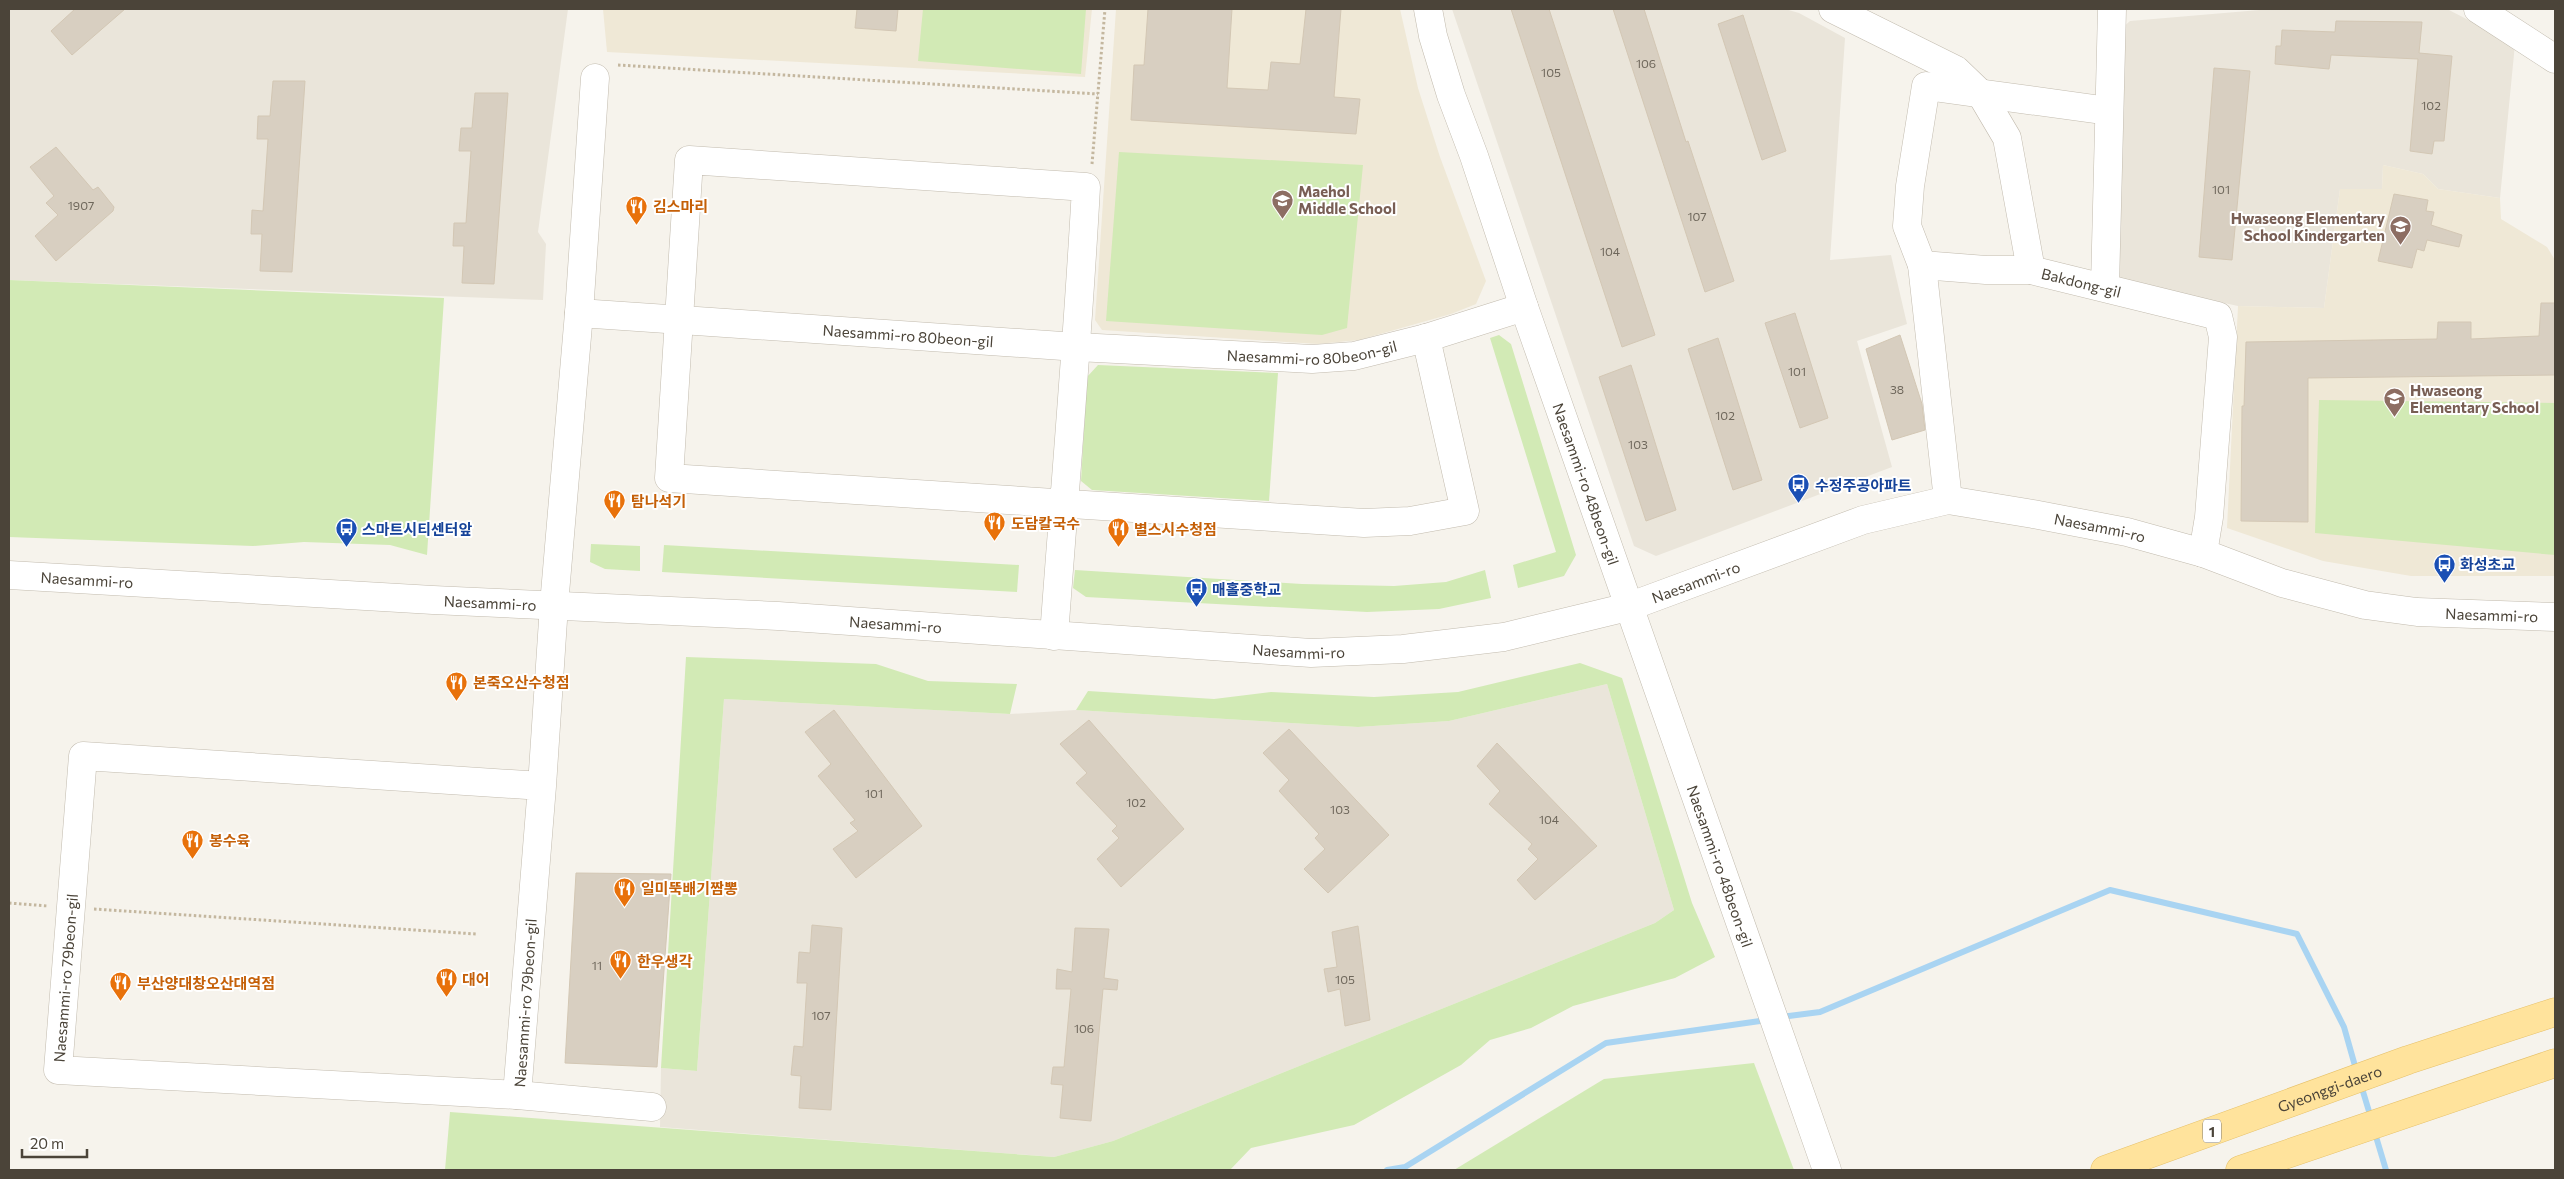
<svg xmlns="http://www.w3.org/2000/svg" width="2564" height="1179" font-family="Commissioner,'Noto Sans KR',sans-serif">
<style>
.residential{fill:#eae5da}
.education{fill:#efe8d6}
.green{fill:#d2eab5}
.lines{fill:none;stroke-linecap:round;stroke-linejoin:round}
.stream{stroke:#a9d4f2;stroke-width:6}
.building{fill:#d8cfc1;stroke:#d3c7b4}
.minor-casing{stroke:#c2bbae;stroke-width:29}
.major-casing{stroke:#e6c16a;stroke-width:29}
.path{stroke:#c4b79f;stroke-width:3;stroke-dasharray:2.5 2.5;stroke-linecap:butt}
.minor{stroke:#fff;stroke-width:28}
.major{stroke:#ffe39c;stroke-width:28}
.labels{text-anchor:middle;dominant-baseline:central;stroke-width:4;stroke-linejoin:round;paint-order:stroke}
.number-label{font-size:12px;fill:#6e675b}
.shield{fill:#fff;stroke:#817c74;stroke-width:1}
.shield-label{font-size:14px;font-weight:bold;fill:#4b4439}
.education-label{font-size:15px;font-weight:bold;fill:#785e54;stroke:#fff;text-anchor:start}
.food-label{font-size:15px;font-weight:bold;fill:#c56008;stroke:#fff;text-anchor:start}
.street-label{font-size:15px;fill:#4b4439;stroke:#fff}
.transit-label{font-size:15px;font-weight:bold;fill:#164399;stroke:#fff;text-anchor:start}
</style>
<rect width="100%" height="100%" fill="#f6f3ec"/>
<g class="residential">
<path d="M 9,9 L 568,9 L 538,232 L 546,244 L 543,300 L 9,280 Z"/>
<path d="M 1452,9 L 1785,9 L 1799,13 L 1845,38 L 1830,260 L 1891,255 L 1907,324 L 1857,341 L 1892,467 L 1656,556 L 1634,546 Z"/>
<path d="M 2271,9 L 2447,9 L 2515,44 L 2500,198 L 2438,189 L 2423,174 L 2383,165 L 2382,189 L 2340,189 L 2324,308 L 2238,306 L 2116,279 L 2120,30 L 2130,21 Z"/>
<path d="M 1607,684 L 1674,910 L 1655,923 L 1113,1141 L 1054,1157 L 660,1127 L 661,1068 L 697,1071 L 724,699 L 1010,714 L 1076,710 L 1358,727 L 1449,721 Z"/>
</g>
<g class="education">
<path d="M 603,9 L 1092,9 L 1085,77 L 607,52 Z"/>
<path d="M 1116,9 L 1400,9 L 1418,88 L 1440,157 L 1486,281 L 1476,304 L 1451,314 L 1359,340 L 1318,344 L 1102,330 L 1095,320 Z"/>
<path d="M 2383,165 L 2423,174 L 2438,189 L 2500,198 L 2501,219 L 2547,247 L 2555,260 L 2555,576 L 2411,576 L 2323,561 L 2227,528 L 2238,306 L 2324,308 L 2340,189 L 2382,189 Z"/>
</g>
<g class="green">
<path d="M 923,9 L 1086,9 L 1081,74 L 918,61 Z"/>
<path d="M 1119,152 L 1363,165 L 1347,328 L 1322,335 L 1106,321 Z"/>
<path d="M 9,280 L 444,298 L 427,555 L 390,545 L 304,542 L 253,546 L 9,537 Z"/>
<path d="M 1499,335 L 1511,344 L 1576,555 L 1564,576 L 1518,588 L 1513,565 L 1556,552 L 1490,338 Z"/>
<path d="M 1098,365 L 1278,373 L 1269,501 L 1092,490 L 1081,481 L 1087,377 Z"/>
<path d="M 2319,400 L 2555,403 L 2555,555 L 2315,533 Z"/>
<path d="M 591,544 L 640,546 L 640,571 L 605,569 L 590,562 Z"/>
<path d="M 664,545 L 1019,565 L 1017,592 L 662,572 Z"/>
<path d="M 1075,570 L 1302,584 L 1394,586 L 1446,582 L 1485,570 L 1491,598 L 1439,609 L 1367,612 L 1086,597 L 1073,588 Z"/>
<path d="M 686,657 L 876,664 L 928,681 L 1017,684 L 1010,714 L 724,699 L 697,1071 L 661,1068 Z"/>
<path d="M 1580,663 L 1622,678 L 1692,903 L 1715,957 L 1675,978 L 1573,1006 L 1531,1028 L 1490,1040 L 1461,1065 L 1354,1125 L 1251,1148 L 1230,1170 L 445,1170 L 450,1112 L 1054,1157 L 1113,1141 L 1655,923 L 1674,910 L 1607,684 L 1449,721 L 1358,727 L 1076,710 L 1088,691 L 1214,699 L 1271,692 L 1374,697 L 1458,692 Z"/>
<path d="M 1754,1063 L 1794,1170 L 1454,1170 L 1604,1079 Z"/>
</g>
<g class="lines">
<g class="stream">
<path d="M 1781,1017 L 1820,1012 L 2110,890 L 2297,934 L 2344,1027 L 2357,1073"/>
<path d="M 2361,1085 L 2371,1118"/>
<path d="M 2374,1130 L 2386,1170"/>
<path d="M 1387,1170 L 1405,1167 L 1606,1043 L 1767,1020"/>
</g>
</g>
<g class="building">
<path d="M 75,9 L 125,9 L 72,55 L 51,31 Z"/>
<path d="M 857,9 L 898,9 L 896,31 L 855,28 Z"/>
<path d="M 1148,9 L 1232,9 L 1227,88 L 1268,90 L 1271,62 L 1300,64 L 1306,9 L 1341,9 L 1334,97 L 1360,99 L 1356,134 L 1131,120 L 1134,65 L 1144,65 Z"/>
<path d="M 1511,9 L 1549,9 L 1655,335 L 1622,347 Z"/>
<path d="M 1613,9 L 1644,9 L 1686,142 L 1688,141 L 1734,281 L 1705,292 Z"/>
<path d="M 1743,15 L 1786,151 L 1762,160 L 1718,24 Z"/>
<path d="M 2336,21 L 2422,22 L 2419,53 L 2452,56 L 2444,141 L 2434,141 L 2432,154 L 2410,151 L 2418,59 L 2331,55 L 2329,69 L 2275,64 L 2276,46 L 2281,46 L 2282,30 L 2335,32 Z"/>
<path d="M 2214,68 L 2250,71 L 2232,260 L 2199,257 Z"/>
<path d="M 273,81 L 305,81 L 292,272 L 260,271 L 262,234 L 251,234 L 252,210 L 263,211 L 268,139 L 257,139 L 258,116 L 270,116 Z"/>
<path d="M 475,93 L 508,93 L 494,284 L 462,283 L 464,246 L 453,246 L 454,223 L 466,223 L 471,151 L 459,151 L 461,128 L 472,128 Z"/>
<path d="M 56,147 L 93,190 L 98,187 L 114,207 L 113,211 L 56,261 L 35,236 L 58,215 L 46,203 L 54,196 L 30,167 Z"/>
<path d="M 2394,194 L 2428,200 L 2426,211 L 2434,212 L 2431,225 L 2462,235 L 2459,247 L 2427,240 L 2424,251 L 2417,249 L 2412,268 L 2378,261 Z"/>
<path d="M 2541,303 L 2555,303 L 2555,375 L 2308,378 L 2308,522 L 2241,521 L 2242,406 L 2244,406 L 2246,342 L 2437,339 L 2438,322 L 2471,322 L 2471,339 L 2539,336 Z"/>
<path d="M 1795,313 L 1828,418 L 1800,428 L 1765,323 Z"/>
<path d="M 1900,335 L 1922,404 L 1925,430 L 1892,440 L 1866,349 Z"/>
<path d="M 1718,338 L 1762,480 L 1733,490 L 1688,349 Z"/>
<path d="M 1631,365 L 1676,510 L 1646,521 L 1599,377 Z"/>
<path d="M 834,710 L 922,826 L 856,878 L 833,849 L 858,831 L 850,823 L 855,820 L 818,776 L 831,764 L 805,732 Z"/>
<path d="M 1089,720 L 1184,829 L 1121,887 L 1097,859 L 1119,838 L 1112,831 L 1117,826 L 1076,783 L 1087,773 L 1060,744 Z"/>
<path d="M 1289,729 L 1389,835 L 1328,893 L 1304,869 L 1325,849 L 1315,838 L 1319,834 L 1279,791 L 1289,780 L 1263,753 Z"/>
<path d="M 1497,743 L 1597,846 L 1535,900 L 1517,880 L 1538,859 L 1528,849 L 1532,844 L 1489,804 L 1500,791 L 1477,766 Z"/>
<path d="M 576,873 L 671,874 L 657,1067 L 565,1063 Z"/>
<path d="M 812,925 L 842,928 L 831,1110 L 799,1108 L 801,1076 L 791,1075 L 794,1046 L 803,1047 L 807,983 L 797,983 L 799,952 L 810,953 Z"/>
<path d="M 1358,926 L 1370,1020 L 1345,1026 L 1340,989 L 1328,992 L 1324,969 L 1337,967 L 1332,932 Z"/>
<path d="M 1075,928 L 1109,929 L 1104,978 L 1118,980 L 1117,990 L 1103,989 L 1091,1121 L 1060,1118 L 1063,1085 L 1051,1084 L 1053,1067 L 1064,1067 L 1071,989 L 1056,989 L 1057,969 L 1072,972 Z"/>
</g>
<g class="lines">
<defs>
<g id="minor">
<path id="s1" d="M 1428,9 L 1433,36 L 1451,95 L 1474,156 L 1524,307 L 1827,1170"/>
<path id="s2" d="M 1833,9 L 1956,70 L 1981,94 L 2007,138 L 2031,270 L 2218,316 L 2223,337 L 2209,517 L 2203,553"/>
<path d="M 2478,9 L 2555,59"/>
<path d="M 1922,265 L 1907,226 L 1910,186 L 1926,86 L 2109,111"/>
<path d="M 2105,286 L 2112,9"/>
<path d="M 579,313 L 595,78"/>
<path d="M 1948,500 L 1922,265 L 1986,270 L 2031,270"/>
<path id="s3" d="M 9,575 L 433,600 L 778,616 L 1311,653 L 1403,649 L 1504,637 L 1628,607 L 1863,520 L 1948,500 L 2033,514 L 2127,532 L 2203,553 L 2282,583 L 2365,605 L 2417,612 L 2555,617"/>
<path d="M 1054,636 C 1065,486 1078,337 1086,187 L 689,160 L 669,478 L 1364,523 L 1410,521 L 1465,511 L 1426,338"/>
<path id="s4" d="M 542,786 L 517,1095 L 58,1070 L 83,756 L 542,786 L 554,605 L 579,313 L 1077,347 L 1312,359 L 1354,356 L 1426,338 L 1524,307"/>
<path d="M 517,1095 L 652,1107"/>
</g>
<g id="major">
<path id="s5" d="M 2105,1170 L 2408,1060 L 2555,1012"/>
<path d="M 2240,1170 L 2555,1063"/>
</g>
</defs>
<use href="#minor" class="minor-casing"/>
<use href="#major" class="major-casing"/>
<g class="path">
<path d="M 618,65 L 1098,94"/>
<path d="M 1092,164 L 1105,9"/>
<path d="M 9,903 L 48,906"/>
<path d="M 94,909 L 476,934"/>
</g>
<use href="#minor" class="minor"/>
<use href="#major" class="major"/>
</g>
<defs>
<symbol id="school-pin" viewBox="-11 -11 22 30"><path d="M0 17L-7.5 6A9.5 9.5 0 1 1 7.5 6Z" fill="#8d6e63" stroke="#fff"/><path d="M0-5L7-2L0 1L-7-2ZM-4 1L0 2.5L4 1V4Q0 6-4 4Z" fill="#fff"/></symbol>
<symbol id="restaurant-pin" viewBox="-11 -11 22 30"><path d="M0 17L-7.5 6A9.5 9.5 0 1 1 7.5 6Z" fill="#e8710a" stroke="#fff"/><path d="M-5-6h1v4h1v-4h1v4h1v-4h1v5L-1.5 .5V6h-2V.5L-5-1ZM5-6V6H3V1.5H1.5Q1.5-4 5-6Z" fill="#fff"/></symbol>
<symbol id="bus-pin" viewBox="-11 -11 22 30"><path d="M0 17L-7.5 6A9.5 9.5 0 1 1 7.5 6Z" fill="#1a4fb4" stroke="#fff"/><path d="M-5-6H5V4H4V6H2V4H-2V6H-4V4H-5ZM-3.5-4V0h7V-4ZM-3.5 1.2v1.5H-2V1.2ZM2 1.2v1.5H3.5V1.2Z" fill="#fff"/></symbol>
</defs>
<g fill-rule="evenodd">
<use href="#school-pin" x="1270" y="188" width="25" height="34"/>
<use href="#restaurant-pin" x="624" y="194" width="25" height="34"/>
<use href="#school-pin" x="2388" y="214" width="25" height="34"/>
<use href="#school-pin" x="2382" y="386" width="25" height="34"/>
<use href="#bus-pin" x="1786" y="472" width="25" height="34"/>
<use href="#restaurant-pin" x="602" y="488" width="25" height="34"/>
<use href="#restaurant-pin" x="982" y="510" width="25" height="34"/>
<use href="#bus-pin" x="334" y="516" width="25" height="34"/>
<use href="#restaurant-pin" x="1106" y="516" width="25" height="34"/>
<use href="#bus-pin" x="2432" y="552" width="25" height="34"/>
<use href="#bus-pin" x="1184" y="576" width="25" height="34"/>
<use href="#restaurant-pin" x="444" y="670" width="25" height="34"/>
<use href="#restaurant-pin" x="180" y="828" width="25" height="34"/>
<use href="#restaurant-pin" x="612" y="876" width="25" height="34"/>
<use href="#restaurant-pin" x="608" y="948" width="25" height="34"/>
<use href="#restaurant-pin" x="434" y="966" width="25" height="34"/>
<use href="#restaurant-pin" x="108" y="970" width="25" height="34"/>
</g>
<g class="labels">
<g class="number-label">
<text x="1646" y="63">106</text>
<text x="1551" y="72">105</text>
<text x="2431" y="105">102</text>
<text x="2221" y="189">101</text>
<text x="81" y="205">1907</text>
<text x="1697" y="216">107</text>
<text x="1610" y="251">104</text>
<text x="1797" y="371">101</text>
<text x="1897" y="389">38</text>
<text x="1725" y="415">102</text>
<text x="1638" y="444">103</text>
<text x="874" y="793">101</text>
<text x="1136" y="802">102</text>
<text x="1340" y="809">103</text>
<text x="1549" y="819">104</text>
<text x="597" y="965">11</text>
<text x="1345" y="979">105</text>
<text x="821" y="1015">107</text>
<text x="1084" y="1028">106</text>
</g>
<rect class="shield" x="2203" y="1119.5" width="18" height="23" rx="4"/>
<g class="shield-label">
<text x="2212" y="1131">1</text>
</g>
<g class="education-label">
<text x="1298" y="191">Maehol<tspan x="1298" dy="17">Middle School</tspan></text>
<text x="2385" y="218" text-anchor="end">Hwaseong Elementary<tspan x="2385" dy="17">School Kindergarten</tspan></text>
<text x="2410" y="390">Hwaseong<tspan x="2410" dy="17">Elementary School</tspan></text>
</g>
<g class="food-label">
<text x="653" y="206">김스마리</text>
<text x="631" y="501">탐나석기</text>
<text x="1011" y="523">도담칼국수</text>
<text x="1134" y="529">별스시수청점</text>
<text x="473" y="682">본죽오산수청점</text>
<text x="209" y="840">봉수육</text>
<text x="641" y="888">일미뚝배기짬뽕</text>
<text x="637" y="961">한우생각</text>
<text x="462" y="979">대어</text>
<text x="137" y="983">부산양대창오산대역점</text>
</g>
<g class="street-label">
<text stroke="none"><textPath href="#s2" startOffset="409">Bakdong-gil</textPath></text>
<text stroke="none"><textPath href="#s4" startOffset="2349">Naesammi-ro 80beon-gil</textPath></text>
<text stroke="none"><textPath href="#s4" startOffset="2754">Naesammi-ro 80beon-gil</textPath></text>
<text stroke="none"><textPath href="#s1" startOffset="501">Naesammi-ro 48beon-gil</textPath></text>
<text stroke="none"><textPath href="#s3" startOffset="2118">Naesammi-ro</textPath></text>
<text stroke="none"><textPath href="#s3" startOffset="78">Naesammi-ro</textPath></text>
<text stroke="none"><textPath href="#s3" startOffset="1698">Naesammi-ro</textPath></text>
<text stroke="none"><textPath href="#s3" startOffset="482">Naesammi-ro</textPath></text>
<text stroke="none"><textPath href="#s3" startOffset="2522">Naesammi-ro</textPath></text>
<text stroke="none"><textPath href="#s3" startOffset="888">Naesammi-ro</textPath></text>
<text stroke="none"><textPath href="#s3" startOffset="1292">Naesammi-ro</textPath></text>
<text stroke="none"><textPath href="#s1" startOffset="906">Naesammi-ro 48beon-gil</textPath></text>
<text stroke="none"><textPath href="#s4" startOffset="862">Naesammi-ro 79beon-gil</textPath></text>
<text transform="translate(525 1003) rotate(-86)">Naesammi-ro 79beon-gil</text>
<text stroke="none"><textPath href="#s5" startOffset="239">Gyeonggi-daero</textPath></text>
</g>
<g class="transit-label">
<text x="1815" y="485">수정주공아파트</text>
<text x="362" y="529">스마트시티센터앞</text>
<text x="2460" y="564">화성초교</text>
<text x="1212" y="589">매홀중학교</text>
</g>
</g>
<rect width="2564" height="1179" fill="none" stroke="#4b4439" stroke-width="20"/>
<path d="M22 1149v8h65v-8" fill="none" stroke="#4b4439" stroke-width="2.5"/>
<text x="30" y="1149" font-size="15" fill="#4b4439" stroke="#ffffff" stroke-width="4" paint-order="stroke">20 m</text>
</svg>
